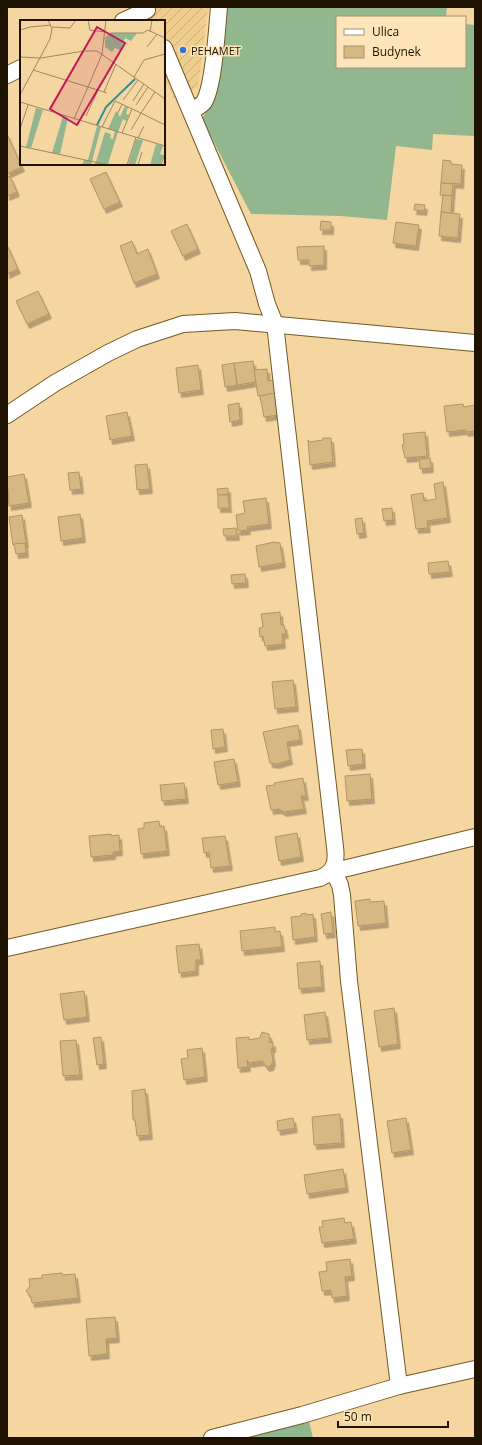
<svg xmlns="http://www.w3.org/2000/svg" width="482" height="1445" font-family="'Open Sans',sans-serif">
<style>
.industrial{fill:url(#industrial-furrows)}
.grass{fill:#92b68d}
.building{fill:#d6b882;stroke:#b29560;filter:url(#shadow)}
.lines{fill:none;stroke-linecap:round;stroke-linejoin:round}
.minor-casing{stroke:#735823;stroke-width:18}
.minor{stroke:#fff;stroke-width:16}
.poi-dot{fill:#356fdd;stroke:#fde5b9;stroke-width:1.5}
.labels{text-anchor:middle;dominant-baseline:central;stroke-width:3;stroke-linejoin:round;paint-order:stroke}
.poi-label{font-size:11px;fill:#1e1301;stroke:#fde5b9;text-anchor:start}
.inset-river{fill:none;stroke:#2e8f96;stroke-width:2}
.inset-road{fill:none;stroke:#9f8860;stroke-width:1}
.view{fill:#c2185b;fill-opacity:0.15;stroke:#c2185b;stroke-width:2}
.inset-edge{fill:none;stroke:#1e1301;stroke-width:2}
</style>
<defs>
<pattern id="industrial-furrows" width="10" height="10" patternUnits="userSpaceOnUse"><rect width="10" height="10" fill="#efcd8f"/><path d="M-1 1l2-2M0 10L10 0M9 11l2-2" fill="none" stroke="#ccaf7a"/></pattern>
<filter id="shadow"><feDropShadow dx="2.5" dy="4.5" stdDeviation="0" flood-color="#0004"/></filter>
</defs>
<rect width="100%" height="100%" fill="#f5d6a0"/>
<path class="industrial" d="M 131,7 L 208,7 L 198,88 L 174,99 L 164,78 L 164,21 L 137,21 Z"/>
<g class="grass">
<path d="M 225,7 L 447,7 L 446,17 L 337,17 L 337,67 L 465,67 L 465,24 L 475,25 L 475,136 L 433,134 L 432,150 L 396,146 L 387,220 L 340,216 L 251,214 L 202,119 L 212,102 Z"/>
<path d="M 308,1417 L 313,1438 L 232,1438 Z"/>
</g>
<g class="building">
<path d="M 7,134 L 22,167 L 7,174 Z"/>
<path d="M 443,160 L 451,161 L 451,164 L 462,165 L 461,184 L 441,183 Z"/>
<path d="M 106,172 L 120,202 L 104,209 L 90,179 Z"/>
<path d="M 10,176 L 17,192 L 7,196 L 7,177 Z"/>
<path d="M 441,183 L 453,184 L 452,196 L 440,195 Z"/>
<path d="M 443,195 L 452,196 L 451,213 L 441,212 Z"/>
<path d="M 415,204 L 425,205 L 424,211 L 414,210 Z"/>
<path d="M 441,212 L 460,214 L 458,238 L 439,236 Z"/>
<path d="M 321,221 L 331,222 L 331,230 L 320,230 Z"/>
<path d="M 396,222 L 419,225 L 416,246 L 393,243 Z"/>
<path d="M 187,224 L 198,249 L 183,256 L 171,231 Z"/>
<path d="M 132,241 L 137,254 L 148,249 L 157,274 L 134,283 L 120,246 Z"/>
<path d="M 7,245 L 18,269 L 7,274 Z"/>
<path d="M 324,246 L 324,265 L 309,266 L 309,260 L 298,260 L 297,247 Z"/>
<path d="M 38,291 L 49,314 L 27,324 L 16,301 Z"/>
<path d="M 253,361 L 256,382 L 237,385 L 234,363 Z"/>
<path d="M 234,363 L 237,385 L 225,387 L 222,365 Z"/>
<path d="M 198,365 L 201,390 L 179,393 L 176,368 Z"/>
<path d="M 267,369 L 268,381 L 275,380 L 277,393 L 258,396 L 254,370 Z"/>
<path d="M 275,393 L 278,415 L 264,417 L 260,396 Z"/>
<path d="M 239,403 L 240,420 L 230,422 L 228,405 Z"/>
<path d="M 463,404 L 464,407 L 475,405 L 475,431 L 466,432 L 465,430 L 447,432 L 444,406 Z"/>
<path d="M 127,412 L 132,436 L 110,440 L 106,416 Z"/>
<path d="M 425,432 L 427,456 L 405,458 L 402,445 L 404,445 L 403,434 Z"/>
<path d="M 323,438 L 331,438 L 333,462 L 310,465 L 308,440 L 309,442 L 323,440 Z"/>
<path d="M 430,458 L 431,468 L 420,469 L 419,459 Z"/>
<path d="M 147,464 L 150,489 L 137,490 L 135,465 Z"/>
<path d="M 79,472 L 81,489 L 70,490 L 68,473 Z"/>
<path d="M 24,474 L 29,503 L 9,506 L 7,477 Z"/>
<path d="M 443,482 L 448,518 L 427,521 L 428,528 L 416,529 L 411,495 L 423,493 L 424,501 L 436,499 L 434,484 Z"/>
<path d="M 228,488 L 228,495 L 218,495 L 217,489 Z"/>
<path d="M 218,495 L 228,495 L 229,508 L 218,508 Z"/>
<path d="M 266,498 L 269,524 L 247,527 L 248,530 L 238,531 L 236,515 L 245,513 L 243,501 Z"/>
<path d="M 392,508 L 393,520 L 384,521 L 382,509 Z"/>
<path d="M 80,514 L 83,538 L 61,541 L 58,517 Z"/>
<path d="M 22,515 L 26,543 L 13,545 L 9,517 Z"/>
<path d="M 362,518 L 364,533 L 357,534 L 355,519 Z"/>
<path d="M 236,528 L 237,536 L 224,536 L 223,529 Z"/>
<path d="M 274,542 L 280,543 L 283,563 L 259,567 L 256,546 Z"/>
<path d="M 25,543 L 26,553 L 16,554 L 14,544 Z"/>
<path d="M 448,561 L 450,572 L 429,574 L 428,563 Z"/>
<path d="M 245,574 L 246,583 L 232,584 L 231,575 Z"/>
<path d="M 280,612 L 281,625 L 284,625 L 286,634 L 282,634 L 283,644 L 265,646 L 263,636 L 260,637 L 259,628 L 263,627 L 261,614 Z"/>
<path d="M 293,680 L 296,707 L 275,709 L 272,682 Z"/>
<path d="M 298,725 L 300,740 L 287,742 L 290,760 L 277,764 L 270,763 L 263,732 Z"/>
<path d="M 223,729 L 225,747 L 213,749 L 211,730 Z"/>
<path d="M 362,749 L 363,764 L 348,766 L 346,750 Z"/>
<path d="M 234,759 L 238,782 L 218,785 L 214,762 Z"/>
<path d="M 370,774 L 372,799 L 347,801 L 345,776 Z"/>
<path d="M 303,778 L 306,796 L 301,796 L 304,809 L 284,812 L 279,809 L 271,810 L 266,786 L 275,785 L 274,783 Z"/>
<path d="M 184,783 L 186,799 L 162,801 L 160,785 Z"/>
<path d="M 159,821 L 160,827 L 164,826 L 167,851 L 141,854 L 138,829 L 144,828 L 144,823 Z"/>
<path d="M 297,833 L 301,857 L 279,861 L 275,837 Z"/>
<path d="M 111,834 L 111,836 L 119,835 L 120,851 L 113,852 L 113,855 L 91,857 L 89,836 Z"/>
<path d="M 225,836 L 230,866 L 211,868 L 209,852 L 204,853 L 202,838 Z"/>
<path d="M 370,899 L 370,902 L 384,901 L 386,923 L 358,926 L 355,901 Z"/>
<path d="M 331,912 L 333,933 L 324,934 L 321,914 Z"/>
<path d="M 306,913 L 306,915 L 313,914 L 315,937 L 293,940 L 291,917 L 301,916 L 301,914 Z"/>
<path d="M 275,927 L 275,932 L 280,931 L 282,947 L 242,951 L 240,931 Z"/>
<path d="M 199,944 L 201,960 L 196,960 L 196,971 L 179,973 L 176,946 Z"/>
<path d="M 320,961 L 322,987 L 299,989 L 297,963 Z"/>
<path d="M 84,991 L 87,1017 L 64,1020 L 60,994 Z"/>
<path d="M 394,1008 L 398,1044 L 379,1047 L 374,1011 Z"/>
<path d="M 325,1012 L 329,1038 L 307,1040 L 304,1015 Z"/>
<path d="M 262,1032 L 269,1034 L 270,1043 L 273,1042 L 273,1048 L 271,1049 L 273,1061 L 271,1066 L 267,1067 L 262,1061 L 249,1063 L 247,1060 L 248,1067 L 238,1068 L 236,1038 L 249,1037 L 249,1040 L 260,1038 Z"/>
<path d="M 101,1037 L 104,1064 L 97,1065 L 93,1038 Z"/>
<path d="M 76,1040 L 80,1075 L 63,1076 L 60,1041 Z"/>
<path d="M 202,1048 L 205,1077 L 184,1080 L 181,1059 L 188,1058 L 187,1050 Z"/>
<path d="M 145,1089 L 150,1135 L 137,1136 L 135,1120 L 133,1120 L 132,1091 Z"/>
<path d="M 340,1114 L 342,1143 L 314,1145 L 312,1117 Z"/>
<path d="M 293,1118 L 295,1128 L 278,1131 L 277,1121 Z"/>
<path d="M 406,1118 L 411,1150 L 392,1153 L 387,1121 Z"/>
<path d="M 343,1169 L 346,1188 L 307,1194 L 304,1175 Z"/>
<path d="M 344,1218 L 345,1223 L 351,1222 L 354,1239 L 322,1243 L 319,1227 L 323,1227 L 322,1221 Z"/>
<path d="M 350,1259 L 352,1276 L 345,1277 L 347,1296 L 332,1298 L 331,1290 L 322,1291 L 319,1272 L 327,1271 L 326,1262 Z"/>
<path d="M 62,1273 L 62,1275 L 75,1274 L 78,1298 L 32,1303 L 31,1297 L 26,1291 L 30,1286 L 29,1279 L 42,1278 L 42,1275 Z"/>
<path d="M 115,1317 L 117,1338 L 106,1339 L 107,1354 L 89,1356 L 86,1319 Z"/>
</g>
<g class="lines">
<defs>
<g id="minor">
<path d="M 123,21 L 147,10"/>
<path d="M 7,75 L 21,68"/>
<path d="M 191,111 C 196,108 201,106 204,102 C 214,86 217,28 219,7"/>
<path d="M 7,415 L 55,383 L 108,353 L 137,339 L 183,324 L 235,321 L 475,343"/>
<path d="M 333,870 L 340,885 L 342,895 L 349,981 L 399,1386"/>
<path d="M 333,870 L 339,870 L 475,837"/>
<path d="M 7,948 L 320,878 C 335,872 337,862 335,847 L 275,324 L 267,304 L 258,271 L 164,48"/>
<path d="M 212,1438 L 302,1415 L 399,1386 L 475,1369"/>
</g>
</defs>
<use href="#minor" class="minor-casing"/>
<use href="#minor" class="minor"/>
</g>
<circle class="poi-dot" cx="183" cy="50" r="4"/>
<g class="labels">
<g class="poi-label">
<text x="191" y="50">PEHAMET</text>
</g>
</g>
<g transform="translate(20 20)">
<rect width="145" height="145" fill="#f5d6a0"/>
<path d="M 91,13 L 117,13 L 111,21 L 105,18 L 100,30 L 95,28 L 92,32 L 85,27 L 85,20 ZM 105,86 L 108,87 L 106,94 L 109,95 L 106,101 L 103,99 L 98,112 L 88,144 L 73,145 L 76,142 L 85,112 L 91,114 L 90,118 L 93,119 L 95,111 L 88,109 L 96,91 L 100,97 ZM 16,88 L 23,90 L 11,128 L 6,127 ZM 43,96 L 48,98 L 40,134 L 32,133 ZM 77,106 L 81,107 L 71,145 L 62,145 L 64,140 L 68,140 ZM 116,119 L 123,120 L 115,145 L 108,145 ZM 136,124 L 143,126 L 140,134 L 144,135 L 140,145 L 130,145 Z" fill="#92b68d"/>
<path class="inset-river" d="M 77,105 L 86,87 L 115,59"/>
<path class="inset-road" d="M 68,0 L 70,10 L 85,12M 32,7 L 50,8 L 56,0M 0,10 L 10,7 L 31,5M 130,12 L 132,0M 84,19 L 91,13 L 123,13 L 128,10 L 145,18M 127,27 L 137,14M 0,37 L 21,38 L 64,31 L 77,31 L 145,79M 13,50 L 68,67 L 82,34 L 86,0M 114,57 L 124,40 L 145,34M 135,72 L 121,93 L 145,105M 87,73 L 84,72 L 96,44M 0,75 L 30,19 L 32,9 L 28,0M 103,80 L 118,60M 113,81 L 124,64M 0,82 L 145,126M 116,85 L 128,67M 97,95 L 102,84M 66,96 L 78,70M 54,99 L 68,67 L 84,72M 82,107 L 95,81 L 121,93 L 111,110M 0,109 L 8,85M 102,113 L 112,89M 118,118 L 124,106M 0,126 L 89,145M 107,145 L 116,117M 118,145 L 122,132M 141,145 L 145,133"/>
<path class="view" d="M 77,7 L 105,23 L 57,105 L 30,89 Z"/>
<rect width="145" height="145" class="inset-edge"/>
</g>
<rect width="482" height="1445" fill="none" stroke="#1e1301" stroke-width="16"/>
<rect x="336" y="16" width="130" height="52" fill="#fde5b9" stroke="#a4916f"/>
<rect x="344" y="29" width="20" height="6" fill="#ffffff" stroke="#a4916f"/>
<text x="372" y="36" font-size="12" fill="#1e1301">Ulica</text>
<rect x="344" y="46" width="20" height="12" fill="#d6b882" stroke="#a4916f"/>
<text x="372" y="56" font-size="12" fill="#1e1301">Budynek</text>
<path d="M338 1421v6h110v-6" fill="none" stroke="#1e1301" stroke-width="2"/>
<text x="344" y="1421" font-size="12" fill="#1e1301" stroke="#fde5b9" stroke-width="3" paint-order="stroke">50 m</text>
</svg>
